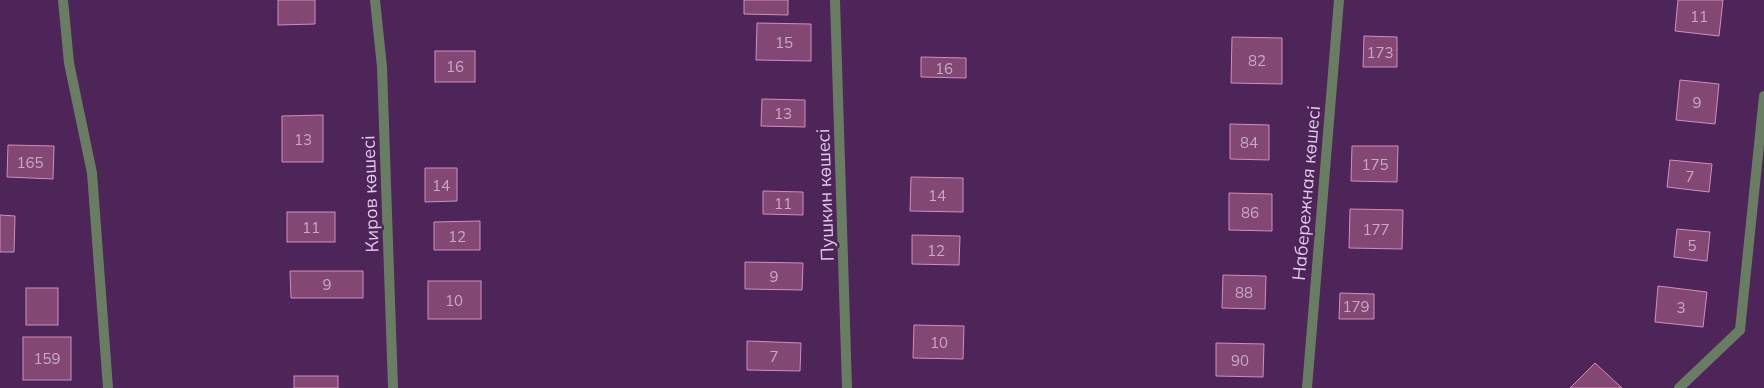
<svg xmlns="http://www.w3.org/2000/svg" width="1764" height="388" font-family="Mulish,sans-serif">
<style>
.building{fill:#824772;stroke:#d08fbd}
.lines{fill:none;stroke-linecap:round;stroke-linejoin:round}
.service{stroke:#697d63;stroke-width:10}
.minor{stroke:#697d63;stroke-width:10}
.labels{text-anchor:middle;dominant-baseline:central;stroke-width:5;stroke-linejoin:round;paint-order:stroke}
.number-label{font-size:15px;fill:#c9a8ca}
.street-label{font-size:18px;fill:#e1c9e8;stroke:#4d2559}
</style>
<rect width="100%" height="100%" fill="#4d2559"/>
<g class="building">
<path d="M 278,0 L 315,0 L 315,24 L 278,25 Z"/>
<path d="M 744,0 L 788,0 L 788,15 L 744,14 Z"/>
<path d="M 1678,0 L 1723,0 L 1719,36 L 1675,31 Z"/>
<path d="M 757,23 L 811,24 L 811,61 L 756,60 Z"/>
<path d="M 1364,36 L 1397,37 L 1397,67 L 1363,67 Z"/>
<path d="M 1232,37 L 1282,38 L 1282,84 L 1231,83 Z"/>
<rect x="435" y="51" width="40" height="31"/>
<path d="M 921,57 L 966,58 L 966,78 L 921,77 Z"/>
<path d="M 1680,80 L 1719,84 L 1715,124 L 1676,120 Z"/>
<path d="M 762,99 L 805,100 L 805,127 L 761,126 Z"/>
<path d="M 323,115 L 323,162 L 282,162 L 282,116 Z"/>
<path d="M 1230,124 L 1269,125 L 1269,160 L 1230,159 Z"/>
<path d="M 8,145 L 54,146 L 53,179 L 7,177 Z"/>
<path d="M 1352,146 L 1398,146 L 1397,182 L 1351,181 Z"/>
<path d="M 1670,160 L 1712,164 L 1709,192 L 1667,187 Z"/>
<path d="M 425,168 L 457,168 L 457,201 L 425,202 Z"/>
<path d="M 911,177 L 963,178 L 963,212 L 910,211 Z"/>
<path d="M 763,191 L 803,192 L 803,215 L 763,214 Z"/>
<path d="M 1229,193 L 1272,194 L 1272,231 L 1229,230 Z"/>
<path d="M 1350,209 L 1403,210 L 1402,249 L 1349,248 Z"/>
<rect x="287" y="212" width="48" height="30"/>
<path d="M 0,215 L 15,216 L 14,252 L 0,252 Z"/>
<path d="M 480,221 L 480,250 L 434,250 L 434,222 Z"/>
<path d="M 1677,229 L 1710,232 L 1707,261 L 1674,257 Z"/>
<path d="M 912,235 L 960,236 L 959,265 L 912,264 Z"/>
<path d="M 745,262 L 803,263 L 802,290 L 745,289 Z"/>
<path d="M 290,271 L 363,271 L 363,298 L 291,298 Z"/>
<path d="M 1223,275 L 1266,276 L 1265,309 L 1222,308 Z"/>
<rect x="428" y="281" width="53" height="38"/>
<path d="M 1658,286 L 1707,292 L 1703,327 L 1655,322 Z"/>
<rect x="26" y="288" width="32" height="37"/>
<path d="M 1340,293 L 1374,294 L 1374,319 L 1339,319 Z"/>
<path d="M 914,325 L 964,326 L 963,359 L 913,358 Z"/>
<rect x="23" y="337" width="48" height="43"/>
<path d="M 747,341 L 801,343 L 800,371 L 747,370 Z"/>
<path d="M 1216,343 L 1264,344 L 1263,377 L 1216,376 Z"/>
<path d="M 1595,363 L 1622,388 L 1570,388 Z"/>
<rect x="294" y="376" width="44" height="12"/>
</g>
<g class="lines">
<path class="service" d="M 1740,330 L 1764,96"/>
<g class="minor">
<path d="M 63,0 L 69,63 L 92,173 L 108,388"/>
<path d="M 375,0 L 382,67 L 393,388"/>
<path d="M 835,0 L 847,388"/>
<path d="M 1307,388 L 1339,0"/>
<path d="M 1679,388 L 1740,330"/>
</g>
</g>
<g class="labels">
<g class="number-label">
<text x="1699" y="16">11</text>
<text x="784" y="42">15</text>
<text x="1380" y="52">173</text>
<text x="1257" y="60">82</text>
<text x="455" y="66">16</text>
<text x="944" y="68">16</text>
<text x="1697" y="102">9</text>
<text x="783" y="113">13</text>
<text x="303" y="139">13</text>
<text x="1249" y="142">84</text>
<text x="30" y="162">165</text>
<text x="1375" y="164">175</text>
<text x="1690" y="176">7</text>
<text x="441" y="185">14</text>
<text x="937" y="195">14</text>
<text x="783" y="203">11</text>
<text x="1250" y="212">86</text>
<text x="311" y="227">11</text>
<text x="1376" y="229">177</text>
<text x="457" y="236">12</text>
<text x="1692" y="245">5</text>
<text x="936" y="250">12</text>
<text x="774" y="276">9</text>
<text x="327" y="284">9</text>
<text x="1244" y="292">88</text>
<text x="454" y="300">10</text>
<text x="1356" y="306">179</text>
<text x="1681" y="307">3</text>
<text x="939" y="342">10</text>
<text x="774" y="356">7</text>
<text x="47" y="358">159</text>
<text x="1240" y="360">90</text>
</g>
<g class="street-label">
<text transform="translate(1306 193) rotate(-85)">Набережная көшесі</text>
<text transform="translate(370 194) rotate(-92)">Киров көшесі</text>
<text transform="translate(825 195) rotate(-92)">Пушкин көшесі</text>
</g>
</g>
</svg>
